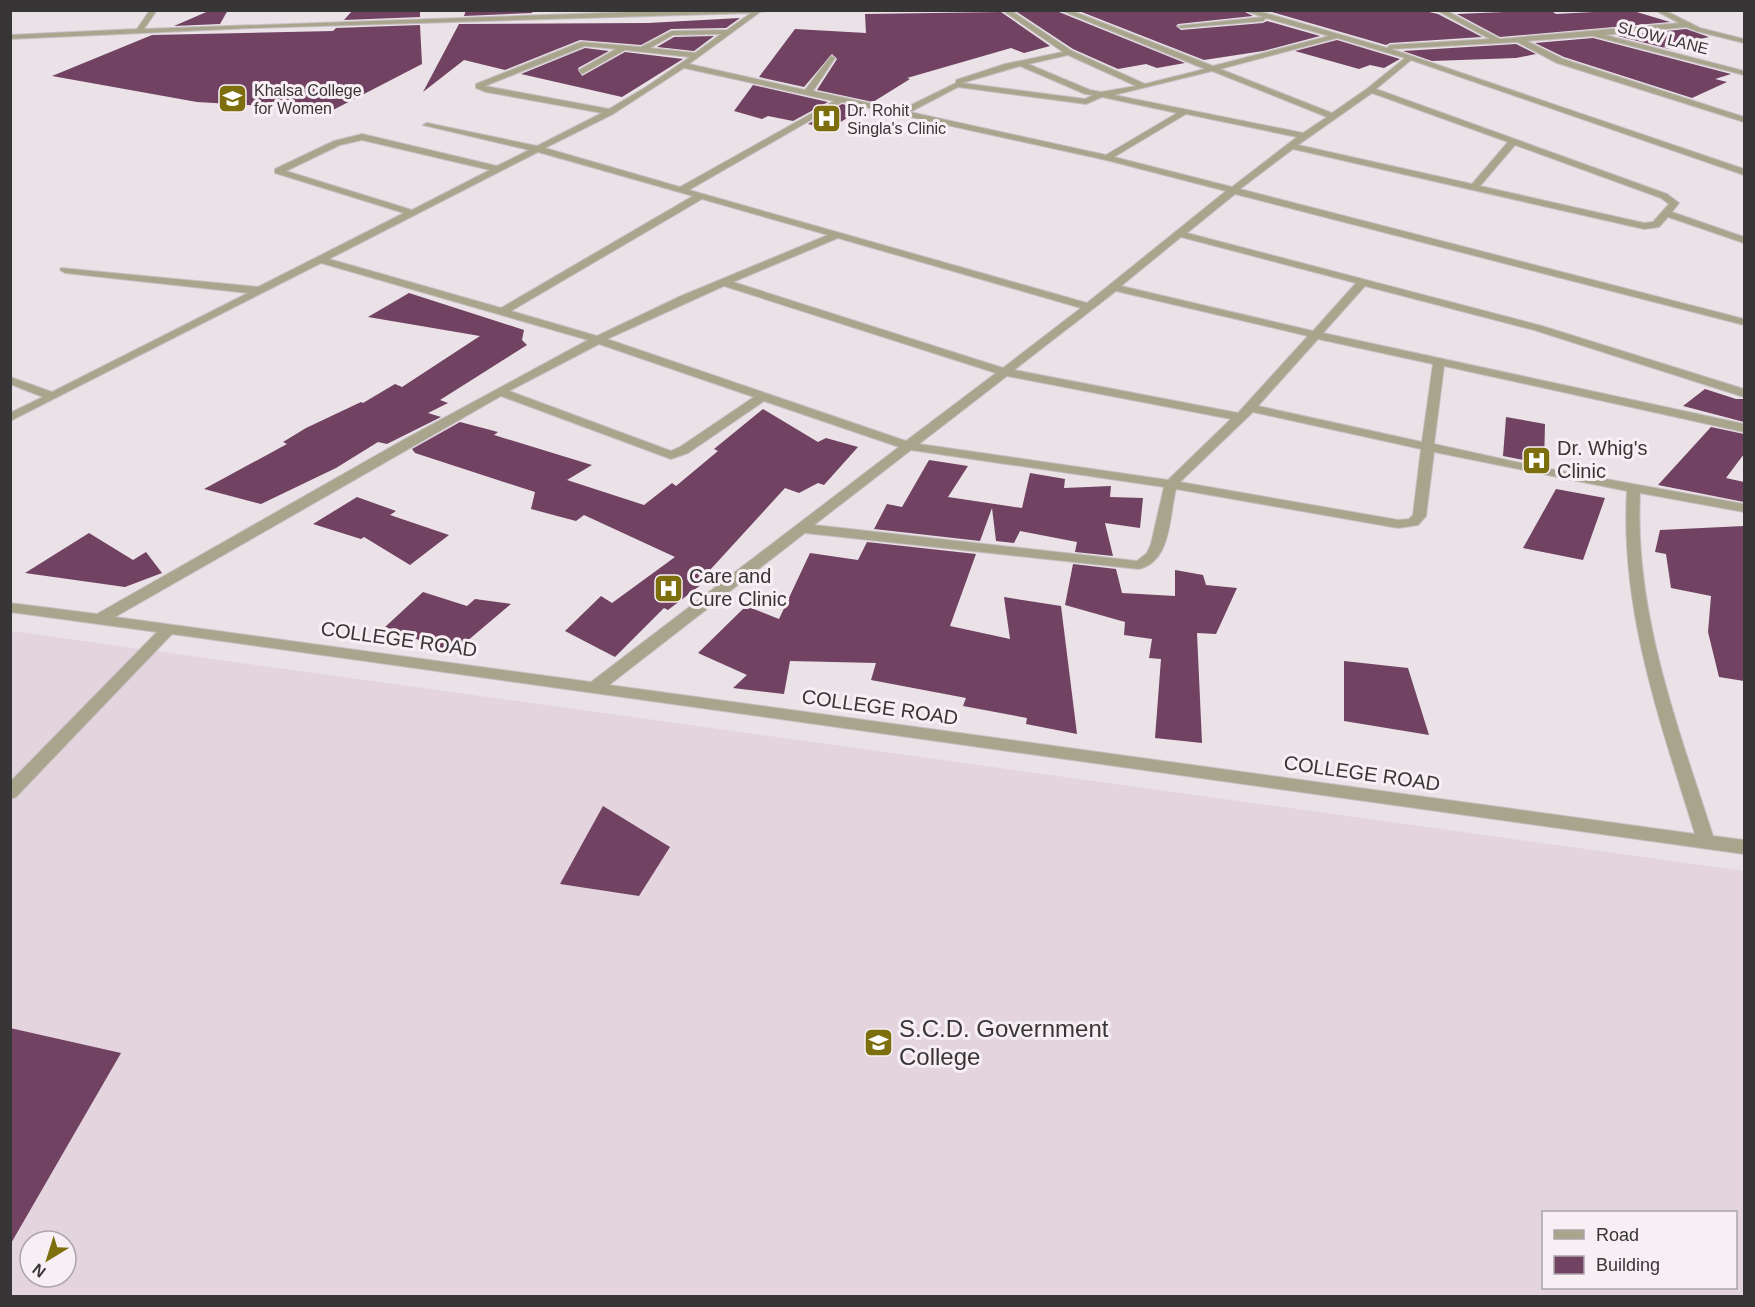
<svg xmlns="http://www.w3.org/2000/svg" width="1755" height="1307" font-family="Arial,sans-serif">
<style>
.built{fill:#e3d4de;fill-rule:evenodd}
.building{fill:#714262}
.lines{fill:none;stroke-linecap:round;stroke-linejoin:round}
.minor-casing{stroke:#c6bfc4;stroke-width:2}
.minor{fill:#a9a58c;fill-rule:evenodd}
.labels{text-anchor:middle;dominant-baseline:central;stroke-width:6;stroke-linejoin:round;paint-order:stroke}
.far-street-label{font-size:16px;fill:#383537;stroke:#f7eff4}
.far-poi-label{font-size:16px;fill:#383537;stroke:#f7eff4;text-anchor:start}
.poi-label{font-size:20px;fill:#383537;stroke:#f7eff4;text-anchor:start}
.street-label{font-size:20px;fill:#383537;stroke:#f7eff4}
.near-poi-label{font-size:24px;fill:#383537;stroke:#f7eff4;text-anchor:start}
</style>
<rect width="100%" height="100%" fill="#eae2e7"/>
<path class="built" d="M 11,631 L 1744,871 L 1744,1296 L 11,1296 ZM 1544,1212 L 1736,1212 L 1736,1288 L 1544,1288 ZM 30,1241 L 66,1241 L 66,1277 L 30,1277 Z"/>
<g class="building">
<path d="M 211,10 L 228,10 L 220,24 L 174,26 Z"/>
<path d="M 353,10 L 420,10 L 420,17 L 344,20 Z"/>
<path d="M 466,10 L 533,10 L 532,13 L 464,16 Z"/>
<path d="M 1241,10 L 1253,16 L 1178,24 L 1176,26 L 1181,30 L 1263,23 L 1267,21 L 1320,36 L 1263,51 L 1204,60 L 1079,11 Z"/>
<path d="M 1265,10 L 1420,10 L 1438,14 L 1482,37 L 1390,43 L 1386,45 Z"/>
<path d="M 1503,10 L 1550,10 L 1556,14 L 1630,10 L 1670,22 L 1500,37 L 1457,14 L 1504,12 Z"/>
<path d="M 1058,11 L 1059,12 L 1185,63 L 1157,68 L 1146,64 L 1118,69 L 1073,49 L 1017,12 Z"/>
<path d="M 1001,12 L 1050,46 L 1024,53 L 1011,48 L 907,78 L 910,79 L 873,102 L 817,90 L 837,59 L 832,54 L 804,87 L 759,77 L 795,29 L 866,33 L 865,14 Z"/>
<path d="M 740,18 L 726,28 L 671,29 L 641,45 L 580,40 L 505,70 L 464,60 L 423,92 L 459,24 L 648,23 Z"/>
<path d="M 420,25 L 422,64 L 333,110 L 197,102 L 52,76 L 152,35 L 333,31 L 336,28 Z"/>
<path d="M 1686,29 L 1709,37 L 1663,47 L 1673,50 L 1618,36 Z"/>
<path d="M 714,36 L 694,51 L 657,47 L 674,37 Z"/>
<path d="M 1593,38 L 1731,74 L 1715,79 L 1727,82 L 1692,98 L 1564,57 L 1535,43 Z"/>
<path d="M 1337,40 L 1400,59 L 1384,68 L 1370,65 L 1359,69 L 1295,51 Z"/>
<path d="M 1516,44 L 1536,54 L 1516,58 L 1432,61 L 1403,51 Z"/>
<path d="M 585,48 L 609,51 L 578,68 L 582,76 L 625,52 L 683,59 L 622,97 L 521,74 Z"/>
<path d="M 753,85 L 828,102 L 793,121 L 768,116 L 762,119 L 734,111 Z"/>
<path d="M 842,104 L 862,109 L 829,129 L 808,124 Z"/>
<path d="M 409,293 L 524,330 L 522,340 L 527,345 L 440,400 L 448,403 L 428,413 L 441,417 L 387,444 L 378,442 L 336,468 L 261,504 L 204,489 L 287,444 L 283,442 L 306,428 L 361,402 L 363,403 L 395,384 L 402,387 L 480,336 L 368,317 Z"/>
<path d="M 1705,389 L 1736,399 L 1744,399 L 1744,422 L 1683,406 Z"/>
<path d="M 763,409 L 818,442 L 826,438 L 858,447 L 824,485 L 818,483 L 799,493 L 785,488 L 699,582 L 702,584 L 668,610 L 664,608 L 615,657 L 565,631 L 601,596 L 612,603 L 675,557 L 584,515 L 576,521 L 531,509 L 535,492 L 415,453 L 412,449 L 460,422 L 498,432 L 494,435 L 592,465 L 567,480 L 644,505 L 672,483 L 676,486 L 718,451 L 714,449 Z"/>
<path d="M 1506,417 L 1545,424 L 1544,464 L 1503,456 Z"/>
<path d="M 1711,427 L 1744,434 L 1744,454 L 1726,478 L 1744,482 L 1744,502 L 1658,485 Z"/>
<path d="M 929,460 L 968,466 L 948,497 L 1022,508 L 1030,473 L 1065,479 L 1064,488 L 1111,486 L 1110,497 L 1143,498 L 1140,528 L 1105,523 L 1113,556 L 1075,552 L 1077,542 L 1020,531 L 1014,543 L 996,541 L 992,508 L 980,541 L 874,529 L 887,504 L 902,507 Z"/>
<path d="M 1556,489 L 1605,498 L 1583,560 L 1523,548 Z"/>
<path d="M 357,497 L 396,511 L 390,515 L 449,535 L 410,565 L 364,537 L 361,539 L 313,524 Z"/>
<path d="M 1744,526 L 1744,681 L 1719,677 L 1708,632 L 1711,596 L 1671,588 L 1666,554 L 1655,552 L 1660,530 Z"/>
<path d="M 89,533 L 133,560 L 146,552 L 162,573 L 125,587 L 25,573 Z"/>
<path d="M 867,542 L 976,554 L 950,626 L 1010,639 L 1004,597 L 1061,606 L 1077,734 L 1026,724 L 1027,718 L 963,706 L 966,698 L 871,680 L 876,663 L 790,661 L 784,694 L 733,688 L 747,675 L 698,653 L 746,606 L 779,619 L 810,553 L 858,560 Z"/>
<path d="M 1073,564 L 1116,569 L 1122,593 L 1175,596 L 1175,570 L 1203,575 L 1206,585 L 1237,588 L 1216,634 L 1197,633 L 1202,743 L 1155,738 L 1161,659 L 1149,658 L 1152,639 L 1124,635 L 1125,622 L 1065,605 Z"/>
<path d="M 423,592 L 467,606 L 475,599 L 511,604 L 453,653 L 385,627 Z"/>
<path d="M 1344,661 L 1408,668 L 1429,735 L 1344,721 Z"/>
<path d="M 603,806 L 670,847 L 639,896 L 560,884 Z"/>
<path d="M 10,1028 L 121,1053 L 10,1245 Z"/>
</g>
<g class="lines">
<defs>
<path id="minor" d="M 150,10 L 157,10 L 144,29 L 689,10 L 774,10 L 760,12 L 689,64 L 805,90 L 831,56 L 835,58 L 813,91 L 901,110 L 956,83 L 956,80 L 1005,64 L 1063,52 L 1002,10 L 1010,10 L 1072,51 L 1145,84 L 1205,69 L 1060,10 L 1070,10 L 1213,66 L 1329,36 L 1266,18 L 1263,21 L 1181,28 L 1178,26 L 1263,17 L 1243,10 L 1255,10 L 1387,48 L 1390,45 L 1490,39 L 1436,10 L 1445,10 L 1500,39 L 1679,23 L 1655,10 L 1664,10 L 1700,28 L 1744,39 L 1744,43 L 1696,31 L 1686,27 L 1605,35 L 1744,71 L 1744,75 L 1593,36 L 1527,41 L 1563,59 L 1744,117 L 1744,122 L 1557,63 L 1517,42 L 1391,49 L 1744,169 L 1744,175 L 1411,60 L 1376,89 L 1667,194 L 1679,203 L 1672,212 L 1744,237 L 1744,243 L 1668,217 L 1659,227 L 1644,229 L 1293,149 L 1240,189 L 1744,319 L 1744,325 L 1235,194 L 1187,233 L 1542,326 L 1744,389 L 1744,397 L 1534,330 L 1365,286 L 1323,333 L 1744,424 L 1744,432 L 1444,366 L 1434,444 L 1539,467 L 1744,504 L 1744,512 L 1640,493 C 1634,612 1677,724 1713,836 L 1744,840 L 1744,854 L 172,634 L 16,797 L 10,799 L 10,782 L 157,632 L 10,612 L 10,603 L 97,614 L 405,439 L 588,340 L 321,263 L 10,421 L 10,413 L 43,397 L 10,384 L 10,377 L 52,392 L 248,293 L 65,273 L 60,270 L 61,268 L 258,287 L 404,213 L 275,173 L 275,169 L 334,141 L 362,134 L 497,166 L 529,150 L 423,125 L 427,123 L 537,146 L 602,113 L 486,92 L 476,88 L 476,84 L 581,42 L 641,47 L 672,31 L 727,30 L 751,13 L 253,28 L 10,39 L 10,35 L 137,29 ZM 721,34 L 695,53 L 650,48 L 673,35 ZM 1337,38 L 1405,58 L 1368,88 L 1332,113 L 1220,69 ZM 585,46 L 616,49 L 579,70 L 582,74 L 625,50 L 690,57 L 646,87 L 609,109 L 485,86 ZM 1068,55 L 1136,86 L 1101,92 L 1090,90 L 1028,64 ZM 1020,66 L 1085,94 L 1093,95 L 1085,99 L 962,83 ZM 684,68 L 834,101 L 680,187 L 545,148 L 613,114 ZM 1212,71 L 1327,117 L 1303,133 L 1114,95 ZM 958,87 L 1086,104 L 1102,97 L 1177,113 L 1106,155 L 910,112 ZM 1372,93 L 1508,142 L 1472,184 L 1298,145 ZM 842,102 L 1106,160 L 1226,191 L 1087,303 L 689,190 ZM 1186,114 L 1297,137 L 1232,187 L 1114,157 ZM 362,140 L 490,170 L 412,210 L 286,171 L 340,145 ZM 1515,145 L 1661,198 L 1669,204 L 1653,222 L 1644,223 L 1480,186 ZM 538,152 L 693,196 L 501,308 L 329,259 ZM 702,199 L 828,235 L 681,296 L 597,336 L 511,311 ZM 1181,237 L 1356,283 L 1313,331 L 1121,286 ZM 838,238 L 1081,308 L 1003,368 L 733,282 ZM 724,286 L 996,373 L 906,441 L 607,339 ZM 1116,291 L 1308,336 L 1238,413 L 1014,370 ZM 1318,339 L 1433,364 L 1422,442 L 1258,406 ZM 599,344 L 754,397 L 680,447 L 671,451 L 509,391 ZM 1007,376 L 1231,419 L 1168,480 L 919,444 ZM 501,396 L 671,459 L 688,453 L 764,401 L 899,447 L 591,682 L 115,617 ZM 1253,412 L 1421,449 L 1413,515 L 1409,519 L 1398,520 L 1180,482 ZM 911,450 L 1164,487 L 1151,544 L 1147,553 L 1137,561 L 814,525 ZM 1434,452 L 1627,491 C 1620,610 1660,721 1695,834 L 609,685 L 805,533 L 1139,569 C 1172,561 1169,515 1176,489 L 1398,528 L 1418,525 L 1426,516 Z"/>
</defs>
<use href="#minor" class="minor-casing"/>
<use href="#minor" class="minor"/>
</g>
<defs>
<symbol id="university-square" viewBox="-11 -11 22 22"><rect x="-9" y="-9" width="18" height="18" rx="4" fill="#7d6f0e" stroke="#f7eff4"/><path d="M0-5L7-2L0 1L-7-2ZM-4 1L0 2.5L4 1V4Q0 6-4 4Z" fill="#fff"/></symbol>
<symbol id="hospital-square" viewBox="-11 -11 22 22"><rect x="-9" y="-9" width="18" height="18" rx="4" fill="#7d6f0e" stroke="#f7eff4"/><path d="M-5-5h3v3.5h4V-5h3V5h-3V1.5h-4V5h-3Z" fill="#fff"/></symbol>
</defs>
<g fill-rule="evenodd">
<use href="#university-square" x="216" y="82" width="33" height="33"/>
<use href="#hospital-square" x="810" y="102" width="33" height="33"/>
<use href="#hospital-square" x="1520" y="444" width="33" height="33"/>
<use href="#hospital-square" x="652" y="572" width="33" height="33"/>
<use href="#university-square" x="862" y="1026" width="33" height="33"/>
</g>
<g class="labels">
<g class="far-street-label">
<text transform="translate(1663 38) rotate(14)">SLOW LANE</text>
</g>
<g class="far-poi-label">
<text x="254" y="90">Khalsa College<tspan x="254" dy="18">for Women</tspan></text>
<text x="847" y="110">Dr. Rohit<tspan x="847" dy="18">Singla's Clinic</tspan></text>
</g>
<g class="poi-label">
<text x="1557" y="448">Dr. Whig's<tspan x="1557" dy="23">Clinic</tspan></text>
<text x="689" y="576">Care and<tspan x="689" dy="23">Cure Clinic</tspan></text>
</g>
<g class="street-label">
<text transform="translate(399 639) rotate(8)">COLLEGE ROAD</text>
<text transform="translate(880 707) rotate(8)">COLLEGE ROAD</text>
<text transform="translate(1362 773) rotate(8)">COLLEGE ROAD</text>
</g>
<g class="near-poi-label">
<text x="899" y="1028">S.C.D. Government<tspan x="899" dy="28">College</tspan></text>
</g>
</g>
<rect width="1755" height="1307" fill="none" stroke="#383537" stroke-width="24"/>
<rect x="1542" y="1211" width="195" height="78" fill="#f7eff4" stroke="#aba5a8" stroke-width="1.5"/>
<rect x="1554" y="1230" width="30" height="9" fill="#a9a58c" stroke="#aba5a8" stroke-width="1.5"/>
<text x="1596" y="1241" font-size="18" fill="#383537">Road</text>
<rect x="1554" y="1256" width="30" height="18" fill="#714262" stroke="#aba5a8" stroke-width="1.5"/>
<text x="1596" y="1271" font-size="18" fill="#383537">Building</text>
<g transform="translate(48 1259) rotate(218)"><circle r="28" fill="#f7eff4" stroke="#aba5a8" stroke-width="1.5"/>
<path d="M0-4.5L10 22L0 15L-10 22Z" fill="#7d6f0e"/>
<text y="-9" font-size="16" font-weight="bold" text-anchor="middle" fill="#383537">N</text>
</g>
</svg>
